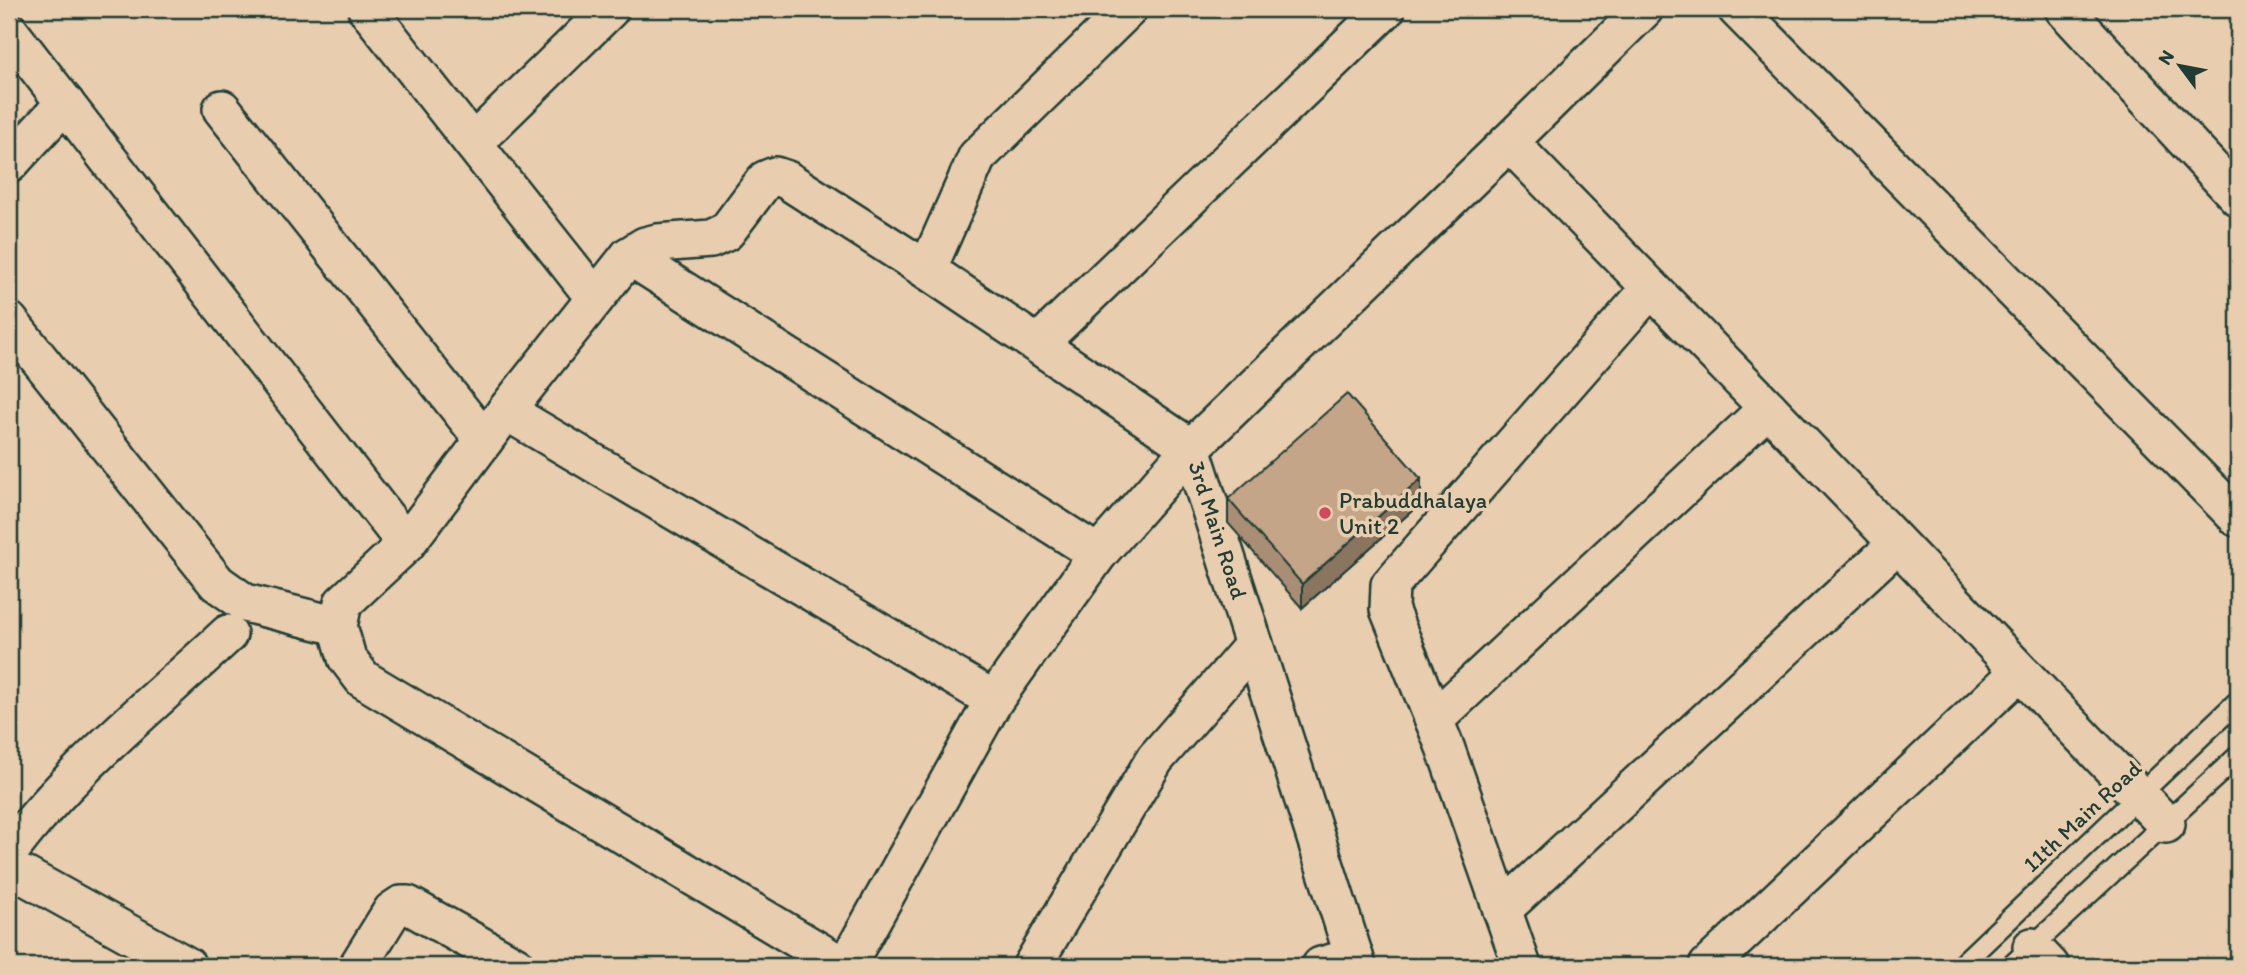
<svg xmlns="http://www.w3.org/2000/svg" width="2247" height="975" font-family="Itim,sans-serif">
<style>
.lines{fill:none;stroke-linecap:round;stroke-linejoin:round}
.service-casing{stroke:#1f3d34;stroke-width:24}
.minor-casing{stroke:#1f3d34;stroke-width:42}
.service{stroke:#e8cdaf;stroke-width:19}
.minor{stroke:#e8cdaf;stroke-width:37}
.wall{fill:#a98e75;stroke:#1f3d34;stroke-width:2}
.shaded-wall{fill:#8a745f;stroke:#1f3d34;stroke-width:2}
.building{fill:#c5a588;stroke:#1f3d34;stroke-width:2}
.poi-dot{fill:#d1495b;stroke:#e8cdaf;stroke-width:2.5}
.labels{text-anchor:middle;dominant-baseline:central;stroke-width:7;stroke-linejoin:round;paint-order:stroke}
.poi-label{font-size:23px;fill:#1f3d34;stroke:#e8cdaf;text-anchor:start}
.street-label{font-size:23px;fill:#1f3d34;stroke:#e8cdaf}
</style>
<rect width="100%" height="100%" fill="#e8cdaf"/>
<filter id="ink" filterUnits="userSpaceOnUse"><feTurbulence type="fractalNoise" baseFrequency=".0143" numOctaves="2"/><feDisplacementMap in="SourceGraphic" scale="14" xChannelSelector="R" yChannelSelector="G"/><feConvolveMatrix kernelMatrix="1 2 1 2 8 2 1 2 1" color-interpolation-filters="sRGB"/></filter>
<g filter="url(#ink)">
<g class="lines">
<defs>
<g id="service">
<path d="M 1960,966 L 2238,701"/>
<path d="M 2011,966 L 2238,756"/>
</g>
<g id="minor">
<path d="M 367,9 L 595,298"/>
<path d="M 1737,9 L 2238,518"/>
<path d="M 2064,9 L 2238,197"/>
<path d="M 9,31 L 406,544"/>
<path d="M 222,109 L 484,440"/>
<path d="M 1509,142 L 1768,408 L 2166,824"/>
<path d="M 473,143 L 610,9"/>
<path d="M 9,164 L 65,103"/>
<path d="M 629,256 L 1098,554"/>
<path d="M 927,270 L 977,157 L 1128,9"/>
<path d="M 9,321 L 217,583 L 245,603 L 338,626"/>
<path d="M 1038,344 L 1386,9"/>
<path d="M 506,411 L 994,700"/>
<path d="M 1434,720 L 1768,408"/>
<path d="M 9,852 C 70,770 153,704 228,634"/>
<path d="M 25,876 L 187,966"/>
<path d="M 1502,910 L 1897,544"/>
<path d="M 2032,947 L 2050,966"/>
<path d="M 358,966 L 392,911 L 401,905 L 408,905 L 516,966"/>
<path d="M 843,966 L 363,679 L 347,658 L 338,626 L 343,603 L 406,544 L 506,411 L 629,256 L 645,246 L 657,243 L 711,239 L 726,232 L 765,180 L 775,176 L 787,180 L 927,270 L 1191,448 L 1357,966"/>
<path d="M 846,966 L 994,700 L 1098,554 L 1191,448 L 1509,142 L 1644,9"/>
<path d="M 1032,966 L 1155,759 L 1254,645"/>
<path d="M 1321,966 L 1354,957"/>
<path d="M 1522,966 L 1445,747 L 1389,609 L 1390,585 L 1651,288"/>
<path d="M 1708,966 L 2019,672"/>
</g>
</defs>
<use href="#service" class="service-casing"/>
<use href="#minor" class="minor-casing"/>
<use href="#service" class="service"/>
<use href="#minor" class="minor"/>
</g>
<path class="wall" d="M 1228,499 L 1421,503 L 1302,608 L 1228,523 Z"/>
<path class="shaded-wall" d="M 1421,479 L 1421,503 L 1302,608 L 1302,584 Z"/>
<path class="building" d="M 1347,394 L 1421,479 L 1302,584 L 1228,499 Z"/>
</g>
<circle class="poi-dot" cx="1325" cy="513" r="7"/>
<g class="labels">
<g class="poi-label">
<text x="1339" y="500">Prabuddhalaya<tspan x="1339" dy="26">Unit 2</tspan></text>
</g>
<g class="street-label">
<text transform="translate(1218 530) rotate(72)">3rd Main Road</text>
<text transform="translate(2082 816) rotate(-43)">11th Main Road</text>
</g>
</g>
<rect width="2247" height="975" fill="none" stroke="#e8cdaf" stroke-width="35"/>
<rect x="18" y="18" width="2212" height="940" fill="none" stroke="#1f3d34" stroke-width="2.5" filter="url(#ink)"/>
<g transform="translate(2180 66) rotate(302)" stroke="#e8cdaf" stroke-width="5" paint-order="stroke">
<path d="M0-5L12 26L0 18L-12 26Z" fill="#1f3d34"/>
<text y="-10" font-size="19" font-weight="bold" text-anchor="middle" fill="#1f3d34">N</text>
</g>
</svg>
